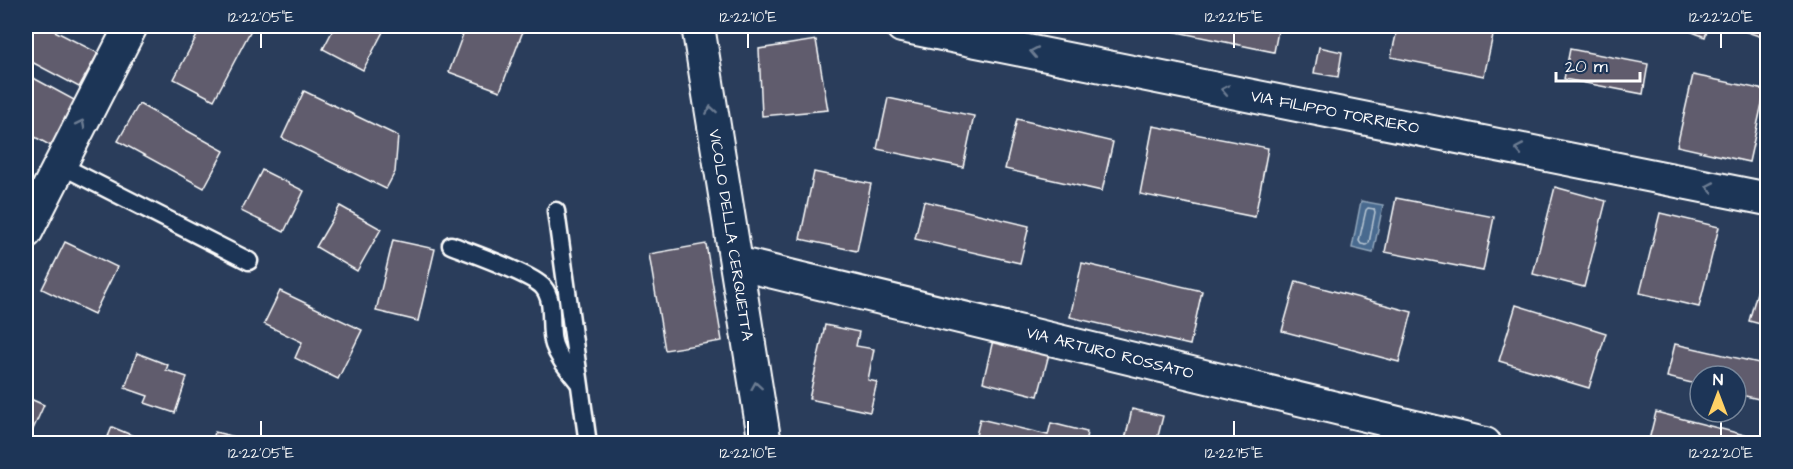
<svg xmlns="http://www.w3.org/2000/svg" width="1793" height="469" font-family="'Architects Daughter',sans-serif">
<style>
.water{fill:#486b8f;stroke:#91a6bc;stroke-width:1.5}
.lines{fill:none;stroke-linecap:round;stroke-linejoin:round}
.shore{stroke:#b6c4d2;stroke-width:1.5}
.building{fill:#605c6d;stroke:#fff;stroke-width:1.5}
.lane-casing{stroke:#fff;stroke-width:21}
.street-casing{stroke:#fff;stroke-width:36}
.lane{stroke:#1d3557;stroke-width:16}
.street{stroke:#1d3557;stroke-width:32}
.oneway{stroke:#6c7c92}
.ticks{fill:none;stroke:#fff;stroke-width:2}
.labels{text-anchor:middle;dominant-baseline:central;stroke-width:4.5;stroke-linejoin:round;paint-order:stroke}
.street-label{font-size:16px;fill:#fff;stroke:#1d3557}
.neatline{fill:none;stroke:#fff;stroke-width:2}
.ticks-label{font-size:15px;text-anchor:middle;fill:#fff}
</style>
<rect width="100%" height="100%" fill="#2a3d5b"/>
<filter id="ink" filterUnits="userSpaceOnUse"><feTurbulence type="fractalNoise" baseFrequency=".0167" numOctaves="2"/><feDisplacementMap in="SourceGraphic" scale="12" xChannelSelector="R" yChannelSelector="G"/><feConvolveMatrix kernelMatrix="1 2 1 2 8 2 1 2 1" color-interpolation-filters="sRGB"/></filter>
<g filter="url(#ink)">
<path class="water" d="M 1361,201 L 1383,205 L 1373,253 L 1352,248 Z"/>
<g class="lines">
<path class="shore" d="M 1368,208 L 1374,209 L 1375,212 L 1369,243 L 1366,245 L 1361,244 L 1359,241 L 1366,210 Z"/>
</g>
<g class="building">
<path d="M 26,26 L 45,26 L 98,53 L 79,87 L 26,59 Z"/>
<path d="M 202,26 L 253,26 L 214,100 L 174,79 Z"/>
<path d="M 335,26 L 386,26 L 363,70 L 323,49 Z"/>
<path d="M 466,26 L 525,26 L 500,91 L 449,72 Z"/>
<path d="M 1162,26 L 1279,26 L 1274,52 L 1162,29 Z"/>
<path d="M 1398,26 L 1495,26 L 1484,76 L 1391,57 Z"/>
<path d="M 1677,26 L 1709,26 L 1705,37 Z"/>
<path d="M 1746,26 L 1768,26 L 1768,39 L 1744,31 Z"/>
<path d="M 816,40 L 828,110 L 762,116 L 759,49 Z"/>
<path d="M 1319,47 L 1342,52 L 1338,77 L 1314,73 Z"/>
<path d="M 1570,49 L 1648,64 L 1643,94 L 1564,79 Z"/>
<path d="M 26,74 L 76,101 L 51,146 L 26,132 Z"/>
<path d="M 1693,75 L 1765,90 L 1749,162 L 1677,146 Z"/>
<path d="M 304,91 L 398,136 L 395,172 L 386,189 L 282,138 Z"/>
<path d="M 888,98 L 974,116 L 963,167 L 877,149 Z"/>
<path d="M 139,104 L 224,151 L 204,188 L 118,141 Z"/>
<path d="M 1017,119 L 1113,142 L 1102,191 L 1005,169 Z"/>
<path d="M 1153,126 L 1268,148 L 1255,217 L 1140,194 Z"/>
<path d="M 262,170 L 304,191 L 284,232 L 241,211 Z"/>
<path d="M 814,172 L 871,184 L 857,251 L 800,239 Z"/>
<path d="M 1555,187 L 1606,201 L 1584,287 L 1533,274 Z"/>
<path d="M 1396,198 L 1494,217 L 1483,271 L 1385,252 Z"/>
<path d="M 924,201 L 1029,226 L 1020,263 L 915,239 Z"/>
<path d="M 340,206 L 381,229 L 357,271 L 316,247 Z"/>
<path d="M 1660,213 L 1719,227 L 1699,307 L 1640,293 Z"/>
<path d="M 393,240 L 435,249 L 418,321 L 376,311 Z"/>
<path d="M 65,242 L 117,267 L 94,314 L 42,289 Z"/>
<path d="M 706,244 L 722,341 L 665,350 L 649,254 Z"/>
<path d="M 1768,253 L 1768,326 L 1749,321 Z"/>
<path d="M 1082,263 L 1202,291 L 1190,345 L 1070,317 Z"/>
<path d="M 1296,281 L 1412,312 L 1399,362 L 1282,331 Z"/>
<path d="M 280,291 L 362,330 L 338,379 L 295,358 L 302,342 L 264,324 Z"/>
<path d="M 1516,305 L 1606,333 L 1589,388 L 1499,361 Z"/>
<path d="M 825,325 L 859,332 L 856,346 L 874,349 L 868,380 L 877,382 L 870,412 L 809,399 Z"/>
<path d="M 993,340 L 1049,354 L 1038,396 L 983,382 Z"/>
<path d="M 1675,344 L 1768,365 L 1768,401 L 1736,394 L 1736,376 L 1700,376 L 1700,385 L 1667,377 Z"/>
<path d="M 137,353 L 168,365 L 166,370 L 187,377 L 175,413 L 145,403 L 148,396 L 125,388 Z"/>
<path d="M 26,397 L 44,405 L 30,436 L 26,434 Z"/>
<path d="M 1132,409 L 1163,416 L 1156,444 L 1124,444 Z"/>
<path d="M 1656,412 L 1768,441 L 1768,444 L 1648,444 Z"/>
<path d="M 980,419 L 1048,435 L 1051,423 L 1087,432 L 1085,444 L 974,444 Z"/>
<path d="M 112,427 L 153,444 L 105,444 Z"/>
<path d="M 215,432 L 260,443 L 260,444 L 212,444 Z"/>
</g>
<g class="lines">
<defs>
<g id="lane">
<path d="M 60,165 L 249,261"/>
<path d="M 556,211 L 588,444"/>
<path d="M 451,245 C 471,253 532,274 543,287 C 556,302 548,327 554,345 C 559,360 570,371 579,383"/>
</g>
<g id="street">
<path d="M 698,26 L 765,444"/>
<path d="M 902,26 L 1768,199"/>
<path d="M 26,232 L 131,26"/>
<path d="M 736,263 L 1485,444"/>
</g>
</defs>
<use href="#lane" class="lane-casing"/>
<use href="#street" class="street-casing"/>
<use href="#lane" class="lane"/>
<use href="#street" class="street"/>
</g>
<defs><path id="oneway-chevron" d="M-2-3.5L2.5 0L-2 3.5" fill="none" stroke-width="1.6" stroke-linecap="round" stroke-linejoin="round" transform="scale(1.5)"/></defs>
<g class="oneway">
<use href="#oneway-chevron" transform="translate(1034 52) rotate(-169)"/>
<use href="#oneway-chevron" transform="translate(1225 90) rotate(-169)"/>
<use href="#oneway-chevron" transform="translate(711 110) rotate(-99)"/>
<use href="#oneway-chevron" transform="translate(81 124) rotate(-63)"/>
<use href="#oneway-chevron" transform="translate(1519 149) rotate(-169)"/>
<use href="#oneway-chevron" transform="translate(1710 187) rotate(-169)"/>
<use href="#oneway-chevron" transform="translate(756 386) rotate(-99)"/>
</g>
</g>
<path class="ticks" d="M 261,33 L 261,48M 748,33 L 748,48M 1234,33 L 1234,48M 1721,33 L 1721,48M 261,421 L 261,436M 748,421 L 748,436M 1234,421 L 1234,436M 1721,421 L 1721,436"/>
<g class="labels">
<g class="street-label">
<text transform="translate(1335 112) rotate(11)">VIA FILIPPO TORRIERO</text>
<text transform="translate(731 235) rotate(81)">VICOLO DELLA CERQUETTA</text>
<text transform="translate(1110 353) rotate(14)">VIA ARTURO ROSSATO</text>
</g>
</g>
<rect width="1793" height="469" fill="none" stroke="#1d3557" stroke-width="66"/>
<g transform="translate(1718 394)"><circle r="28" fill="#1d3557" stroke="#77869a" stroke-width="1.5"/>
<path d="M0-4.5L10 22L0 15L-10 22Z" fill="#ffd166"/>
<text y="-9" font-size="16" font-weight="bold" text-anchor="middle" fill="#ffffff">N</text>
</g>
<path d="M1556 72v9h84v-9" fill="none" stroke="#ffffff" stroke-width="3"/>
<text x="1565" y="72" font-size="18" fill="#ffffff" stroke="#1d3557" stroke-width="4.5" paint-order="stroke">20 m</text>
<rect x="33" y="33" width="1727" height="403" class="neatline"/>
<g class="ticks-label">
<text x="261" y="22">12°22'05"E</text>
<text x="748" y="22">12°22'10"E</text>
<text x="1234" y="22">12°22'15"E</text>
<text x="1721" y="22">12°22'20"E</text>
<text x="261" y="458">12°22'05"E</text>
<text x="748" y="458">12°22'10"E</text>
<text x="1234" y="458">12°22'15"E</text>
<text x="1721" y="458">12°22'20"E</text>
</g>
</svg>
